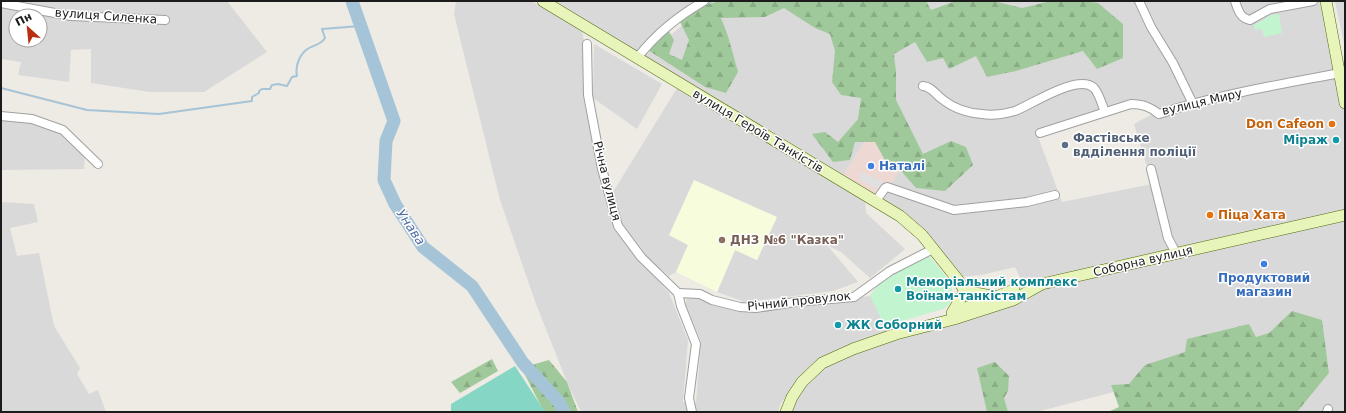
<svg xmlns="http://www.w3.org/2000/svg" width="1346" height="413" font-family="'DejaVu Sans',sans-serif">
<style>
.residential{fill:#dad9d9;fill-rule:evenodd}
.commercial{fill:#edd8d3}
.education{fill:#f7fcdd}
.forest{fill:url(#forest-firs)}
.park{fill:#c2f4cf}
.pitch{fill:#86d6c5}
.parking{fill:#e0e0e0}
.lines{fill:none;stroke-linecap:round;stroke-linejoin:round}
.stream{stroke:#a6c4d7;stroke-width:2}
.river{stroke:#a6c4d7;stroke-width:13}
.street-casing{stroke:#a0a0a0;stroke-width:10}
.secondary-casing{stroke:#50690d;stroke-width:12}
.street{stroke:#fff;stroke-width:8}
.secondary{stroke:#e7f4ba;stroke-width:11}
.food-dot{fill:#e8710a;stroke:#fff;stroke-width:1.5}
.culture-dot{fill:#0f9aa8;stroke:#fff;stroke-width:1.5}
.service-dot{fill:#5c6f8a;stroke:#fff;stroke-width:1.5}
.shop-dot{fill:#3f7fe0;stroke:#fff;stroke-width:1.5}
.education-dot{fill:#8d6e63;stroke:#fff;stroke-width:1.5}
.labels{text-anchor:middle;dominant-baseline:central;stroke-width:3;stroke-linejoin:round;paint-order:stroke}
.street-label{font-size:12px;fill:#1c1c1c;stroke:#fff}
.food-label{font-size:12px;font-weight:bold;fill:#c56008;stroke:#fff;text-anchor:end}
.service-label{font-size:12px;font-weight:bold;fill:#4e5e75;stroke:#fff;text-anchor:start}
.culture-label{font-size:12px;font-weight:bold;fill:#0d838f;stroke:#fff;text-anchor:start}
.shop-label{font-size:12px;font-weight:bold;fill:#366cbe;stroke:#fff;text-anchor:start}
.education-label{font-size:12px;font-weight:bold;fill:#785e54;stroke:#fff;text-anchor:start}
.water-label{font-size:13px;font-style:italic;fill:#516ca4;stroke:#fff}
</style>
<defs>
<pattern id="forest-firs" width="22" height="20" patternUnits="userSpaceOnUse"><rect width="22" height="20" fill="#a0c99b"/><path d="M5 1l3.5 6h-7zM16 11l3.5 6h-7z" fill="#89ac85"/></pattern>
</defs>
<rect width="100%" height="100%" fill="#edebe3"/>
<g class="residential">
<path d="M 1,1 L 227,1 L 267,52 L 204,92 L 150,92 L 91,83 L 91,49 L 71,50 L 69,82 L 18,75 L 21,62 L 1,59 ZM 16,16 L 40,16 L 40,40 L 16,40 Z"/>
<path d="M 456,1 L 528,1 L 533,2 L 581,28 L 584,40 L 583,96 L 598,171 L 616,231 L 669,293 L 688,340 L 683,402 L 696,403 L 701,341 L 685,305 L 687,298 L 694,296 L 743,312 L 870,296 L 888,331 L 829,356 L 789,391 L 780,405 L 778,412 L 581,412 L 567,382 L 536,304 L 500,200 L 454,14 Z"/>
<path d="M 550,1 L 696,1 L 671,17 L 636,52 Z"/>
<path d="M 793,1 L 1324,1 L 1345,111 L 1345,210 L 1022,282 L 1015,267 L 981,275 L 961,277 L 880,200 L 891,100 L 843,176 L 643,57 L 689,20 ZM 1133,102 L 1158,111 L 1134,124 L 1152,184 L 1062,202 L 1036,131 Z"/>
<path d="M 1335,1 L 1345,1 L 1345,48 L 1336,6 Z"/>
<path d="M 594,44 L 662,84 L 637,129 L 593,98 Z"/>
<path d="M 679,85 L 865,200 L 866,213 L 905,249 L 870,278 L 841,252 L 827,245 L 858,282 L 833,291 L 745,302 L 717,292 L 735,250 L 757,260 L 777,217 L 669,235 L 688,245 L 676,272 L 669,276 L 645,256 L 622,224 L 613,192 Z"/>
<path d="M 1,116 L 32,119 L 63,130 L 85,151 L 84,169 L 1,170 Z"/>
<path d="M 1,202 L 34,204 L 38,222 L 10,228 L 17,256 L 39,253 L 54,326 L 80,368 L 77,374 L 89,394 L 98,390 L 106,412 L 1,412 Z"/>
<path d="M 1345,219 L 1345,412 L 1297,412 L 1329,373 L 1324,338 L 1036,412 L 789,412 L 806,383 L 827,365 L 852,352 L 1018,300 L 1045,289 Z"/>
</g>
<path class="commercial" d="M 869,135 L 905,164 L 880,200 L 843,176 Z"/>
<path class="education" d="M 694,180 L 777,217 L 757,260 L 735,250 L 717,292 L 676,272 L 688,245 L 669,235 Z"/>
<g class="forest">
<path d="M 720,1 L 926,1 L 931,10 L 956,1 L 993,1 L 1022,8 L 1051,1 L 1083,1 L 1098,3 L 1123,24 L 1123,58 L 1097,69 L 1083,51 L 1016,71 L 987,77 L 976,56 L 949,69 L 943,58 L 927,62 L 915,42 L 894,54 L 896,72 L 896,100 L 923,154 L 951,141 L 966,147 L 973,165 L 945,191 L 916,188 L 902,172 L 886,162 L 875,142 L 855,142 L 850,160 L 833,162 L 812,134 L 825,132 L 838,142 L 858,119 L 861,98 L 841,95 L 832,82 L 835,51 L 830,34 L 815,28 L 784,8 L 765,17 L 721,18 L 728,36 L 738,72 L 726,93 L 705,87 L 648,50 L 668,30 L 674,40 L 669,54 L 682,60 L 689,40 L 680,22 L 704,5 Z"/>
<path d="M 1292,311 L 1322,320 L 1329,373 L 1297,412 L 1108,412 L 1119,407 L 1111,385 L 1129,384 L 1145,365 L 1185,352 L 1187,339 L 1249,324 L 1256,337 L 1269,333 Z"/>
<path d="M 492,359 L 498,371 L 460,393 L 451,382 Z"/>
<path d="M 549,360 L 567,382 L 578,412 L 544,412 L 523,371 L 535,364 Z"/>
<path d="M 995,362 L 1009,376 L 1008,391 L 1004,398 L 1008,412 L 987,412 L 977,368 Z"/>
</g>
<g class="park">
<path d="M 1279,14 L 1282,33 L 1264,37 L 1262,29 L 1255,30 L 1254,25 L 1271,15 Z"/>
<path d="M 928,255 C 940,270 967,293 943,309 L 885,326 L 870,296 L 880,282 Z"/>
</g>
<path class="pitch" d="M 515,366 L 545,412 L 451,412 L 451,404 Z"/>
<path class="parking" d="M 860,172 L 884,182 L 880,190 L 860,180 Z"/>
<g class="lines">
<g class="stream">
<path d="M 704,5 L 712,1"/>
<path d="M 1,88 L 87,110 L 159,114 L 252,101 L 252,97 L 259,93 L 259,91 L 262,89 L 270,89 L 272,85 L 278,84 L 287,86 L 292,77 L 297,76 C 295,67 299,56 306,50 C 312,45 320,46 325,38 L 322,29 L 360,26"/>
</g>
<path class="river" d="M 352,1 L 394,121 L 386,141 L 384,180 L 395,204 L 423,247 L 472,286 L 523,363 L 559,402 L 564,412"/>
<defs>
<g id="street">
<path d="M 1139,1 L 1151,27 L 1173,63 L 1193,104"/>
<path d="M 1235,1 C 1238,10 1240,18 1250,20 L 1270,9 L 1313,1"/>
<path d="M 1,3 L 71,16 L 165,20"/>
<path d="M 587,44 L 588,95 L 602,169 L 618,226 L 641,257 L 678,293 L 681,306 L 696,344 L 689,398 L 692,412"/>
<path d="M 637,58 C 657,33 677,17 704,1"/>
<path d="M 923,86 C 932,87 935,94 942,99 C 953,108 968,113 982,114 C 993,116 1004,114 1015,111 C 1031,105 1078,73 1094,88 C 1099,93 1102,105 1105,112"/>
<path d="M 1,116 L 32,119 L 63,130 L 98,164"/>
<path d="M 1040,133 L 1131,104 C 1143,104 1150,107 1159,114 C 1219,94 1283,84 1345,72"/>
<path d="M 1151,169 L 1168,238 L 1176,253"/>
<path d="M 876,201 L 885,188 L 887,187 L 954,210 L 1027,202 L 1055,195"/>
<path d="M 678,293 L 700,294 L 712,300 L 740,307 L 756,308 L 795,302 L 854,297 L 890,271 L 933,249"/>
<path d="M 1327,412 L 1328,409"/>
</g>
<g id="secondary">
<path d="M 543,1 L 900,216 L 922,235 L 958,280 L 965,291 L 1012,300"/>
<path d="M 1326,1 L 1345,103"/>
<path d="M 963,309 L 1014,290"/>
<path d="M 952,313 L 965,291"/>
<path d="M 786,412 L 792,397 L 802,382 L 822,363 L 853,349 L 896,334 L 954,319 L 1013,300 L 1042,284 L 1345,215"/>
</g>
</defs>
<use href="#street" class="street-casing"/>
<use href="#secondary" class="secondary-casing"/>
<use href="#street" class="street"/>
<use href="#secondary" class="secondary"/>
</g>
<g class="food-dot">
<circle cx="1332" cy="124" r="4"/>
<circle cx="1210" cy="215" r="4"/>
</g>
<g class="culture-dot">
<circle cx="1336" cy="140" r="4"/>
<circle cx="898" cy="289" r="4"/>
<circle cx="838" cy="325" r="4"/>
</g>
<circle class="service-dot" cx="1065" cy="145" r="4"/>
<g class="shop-dot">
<circle cx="871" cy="166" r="4"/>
<circle cx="1264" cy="264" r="4"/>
</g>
<circle class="education-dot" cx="722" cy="240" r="4"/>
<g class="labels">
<g class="street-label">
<text transform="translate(106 16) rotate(4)">вулиця Силенка</text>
<text transform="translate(1202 102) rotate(-13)">вулиця Миру</text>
<text transform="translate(758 131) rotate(31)">вулиця Героїв Танкістів</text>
<text transform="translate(607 181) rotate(76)">Річна вулиця</text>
<text transform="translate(1143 261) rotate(-13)">Соборна вулиця</text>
<text transform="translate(799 301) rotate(-6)">Річний провулок</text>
</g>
<g class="food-label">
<text x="1324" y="124">Don Cafeon</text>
<text x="1218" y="215" text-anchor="start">Піца Хата</text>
</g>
<g class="service-label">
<text x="1073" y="138">Фастівське<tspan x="1073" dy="14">вдділення поліції</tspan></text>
</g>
<g class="culture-label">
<text x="1328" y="140" text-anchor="end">Міраж</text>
<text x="906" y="282">Меморіальний комплекс<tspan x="906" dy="14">Воїнам-танкістам</tspan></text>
<text x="846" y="325">ЖК Соборний</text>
</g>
<g class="shop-label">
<text x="879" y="166">Наталі</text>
<text x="1264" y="278" text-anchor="middle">Продуктовий<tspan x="1264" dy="14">магазин</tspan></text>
</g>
<g class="education-label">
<text x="730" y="240">ДНЗ №6 "Казка"</text>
</g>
<g class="water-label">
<text transform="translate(411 227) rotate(56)">Унава</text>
</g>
</g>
<rect width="1346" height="413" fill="none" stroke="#1c1c1c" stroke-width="4"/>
<g transform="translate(28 28) rotate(333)"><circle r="19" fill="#ffffff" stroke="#a4a4a4"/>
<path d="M0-3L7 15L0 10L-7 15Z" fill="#b92d10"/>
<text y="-6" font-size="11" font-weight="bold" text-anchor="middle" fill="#1c1c1c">Пн</text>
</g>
</svg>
